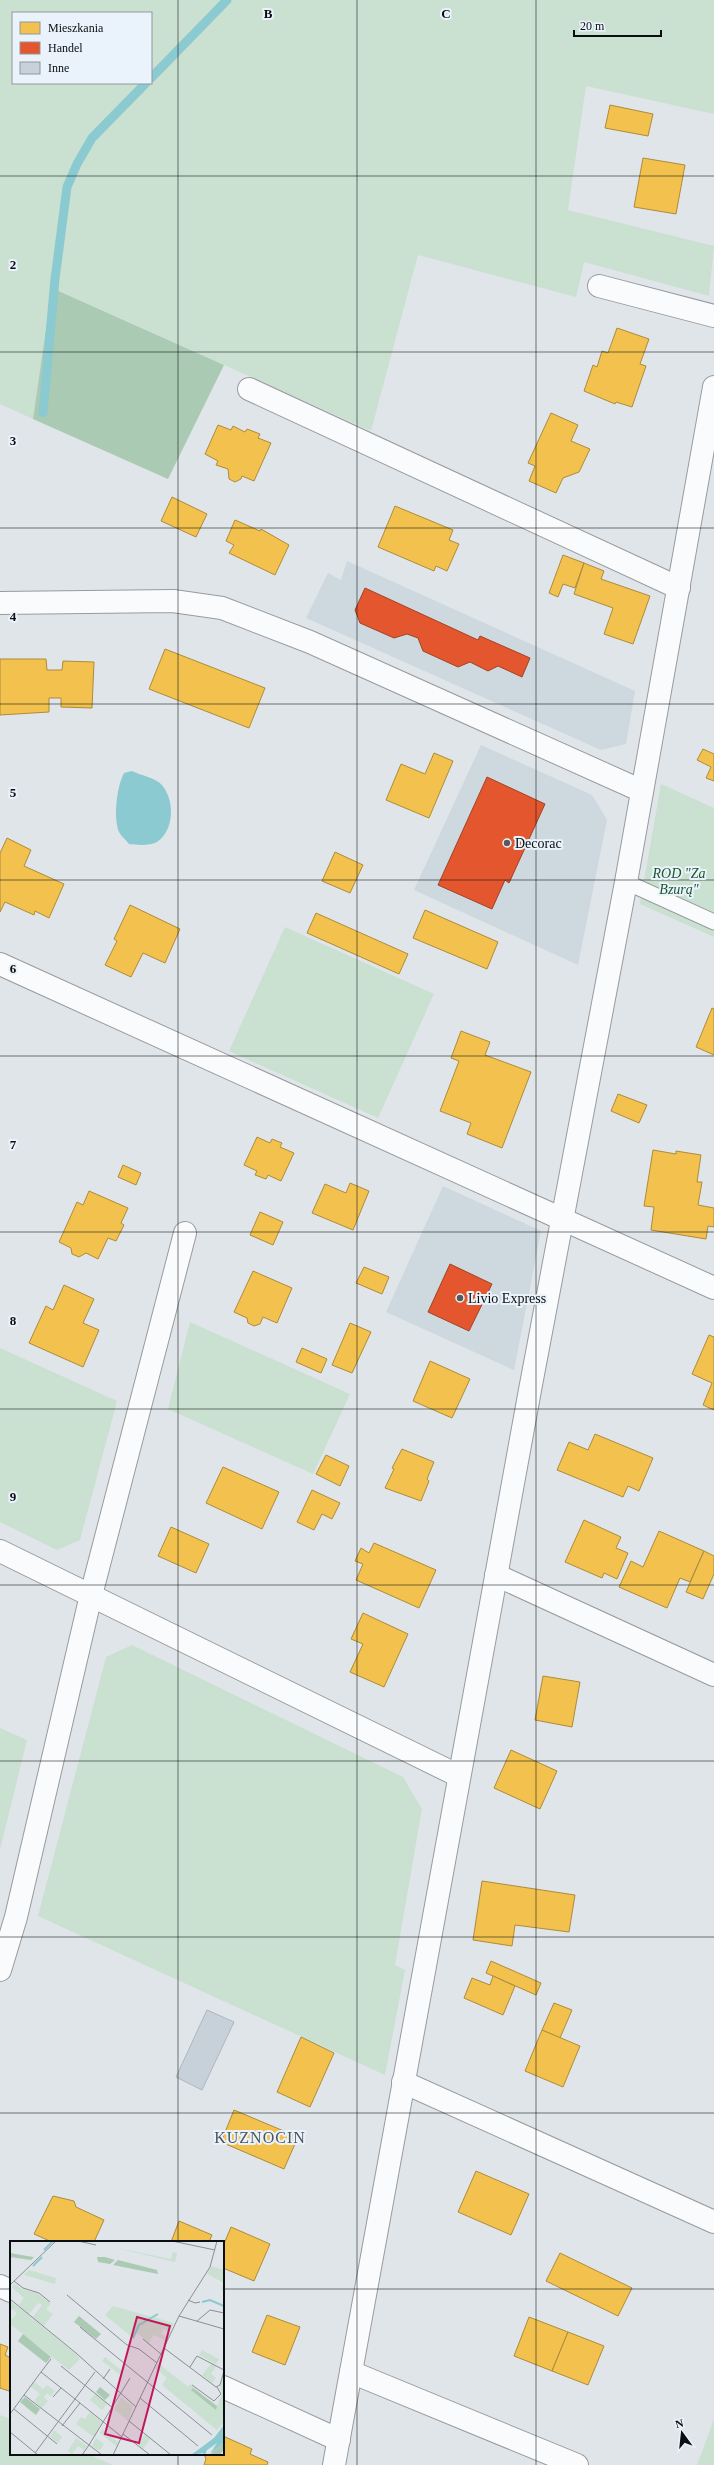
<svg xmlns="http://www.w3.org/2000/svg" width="714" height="2465" font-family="'Times New Roman',serif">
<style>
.built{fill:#cdd8df}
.green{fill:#cae0d1;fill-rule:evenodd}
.forest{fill:#aacab3}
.water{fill:#8acad0}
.homes{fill:#f2c14e;stroke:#ad8b3c}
.shops{fill:#e4572e;stroke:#a34125}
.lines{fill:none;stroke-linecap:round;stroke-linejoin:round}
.stream{stroke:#8acad0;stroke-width:9}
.building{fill:#c6d1da;stroke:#b1b5b9}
.service-casing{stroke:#989b9e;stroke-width:17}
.minor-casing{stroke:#989b9e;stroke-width:24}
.service{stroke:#fafbfc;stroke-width:15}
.minor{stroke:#fafbfc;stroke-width:22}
.grid{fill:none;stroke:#0b0e11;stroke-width:1;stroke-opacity:0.55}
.poi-dot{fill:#56595d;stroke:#eaf3fb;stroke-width:1.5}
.labels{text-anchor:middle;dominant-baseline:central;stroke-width:4;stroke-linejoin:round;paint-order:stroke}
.poi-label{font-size:14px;fill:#0b0e11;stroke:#eaf3fb;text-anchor:start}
.park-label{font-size:14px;font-style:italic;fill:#1c562b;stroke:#eaf3fb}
.quarter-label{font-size:16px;letter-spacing:1px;fill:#4d555c;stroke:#eaf3fb}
.inset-river{fill:none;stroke:#8acad0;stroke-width:2}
.inset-road{fill:none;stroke:#8b8f93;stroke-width:1}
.view{fill:#c2185b;fill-opacity:0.15;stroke:#c2185b;stroke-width:2}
.inset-edge{fill:none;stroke:#0b0e11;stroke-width:2}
.grid-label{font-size:13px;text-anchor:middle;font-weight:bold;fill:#0b0e11;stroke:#eaf3fb;stroke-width:4;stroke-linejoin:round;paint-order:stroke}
</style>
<rect width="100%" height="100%" fill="#e0e5e9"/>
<g class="built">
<path d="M 347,561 L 635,691 L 626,744 L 601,750 L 306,618 L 328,573 L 341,580 Z"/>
<path d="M 481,745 L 592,795 L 607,820 L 578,965 L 414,890 Z"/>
<path d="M 443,1186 L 541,1231 L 514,1370 L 386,1312 Z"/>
</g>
<g class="green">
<path d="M 0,0 L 714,0 L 714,114 L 586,86 L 568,210 L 714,246 L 709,296 L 584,262 L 576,297 L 418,255 L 371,431 L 53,288 L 33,419 L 0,404 ZM 13,13 L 151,13 L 151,83 L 13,83 Z"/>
<path d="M 661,784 L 714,808 L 714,937 L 640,904 Z"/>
<path d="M 285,927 L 434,994 L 378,1118 L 229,1051 Z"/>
<path d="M 190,1322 L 350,1394 L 313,1474 L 168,1409 Z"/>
<path d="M 0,1348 L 117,1401 L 80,1540 L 57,1550 L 0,1522 Z"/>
<path d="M 132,1645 L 403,1777 L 422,1809 L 395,1965 L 405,1970 L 385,2075 L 38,1916 L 106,1657 Z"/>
<path d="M 0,1728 L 27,1740 L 0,1850 Z"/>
<path d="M 0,2415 L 11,2419 L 11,2454 L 88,2454 L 113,2465 L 0,2465 Z"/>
<path d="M 714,2419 L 714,2465 L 697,2465 Z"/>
</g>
<path class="forest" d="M 52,288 L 224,365 L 168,479 L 33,419 Z"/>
<path class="water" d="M 132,771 C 140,775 155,778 161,784 C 175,799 175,830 157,842 C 149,846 138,845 129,844 C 126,840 121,836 119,832 C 113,817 117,786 124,773 Z"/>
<g class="homes">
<path d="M 610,105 L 653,114 L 648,136 L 605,128 Z"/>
<path d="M 643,158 L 685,165 L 676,214 L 634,207 Z"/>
<path d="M 617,328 L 649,339 L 640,364 L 646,366 L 632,407 L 616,402 L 615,404 L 584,391 L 593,365 L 597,367 L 602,351 L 608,353 Z"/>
<path d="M 551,413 L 578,425 L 571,441 L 590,449 L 579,472 L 563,478 L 556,493 L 529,481 L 535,466 L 528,463 Z"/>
<path d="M 218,425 L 231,430 L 233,426 L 245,432 L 247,429 L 260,434 L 258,438 L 271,443 L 254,481 L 242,476 L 241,479 L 235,482 L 229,479 L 228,469 L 216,465 L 218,461 L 205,454 Z"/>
<path d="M 172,497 L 207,514 L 196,537 L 161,521 Z"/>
<path d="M 395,506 L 453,530 L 449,540 L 459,544 L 447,571 L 436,566 L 434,571 L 378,547 Z"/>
<path d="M 235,520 L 260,531 L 261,529 L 289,545 L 275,575 L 229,553 L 234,545 L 226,541 Z"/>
<path d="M 563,555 L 584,563 L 575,588 L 563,584 L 558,597 L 549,593 Z"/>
<path d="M 584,563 L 604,571 L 601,579 L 650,596 L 633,644 L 604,634 L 613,608 L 574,594 Z"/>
<path d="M 165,649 L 265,688 L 249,728 L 149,689 Z"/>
<path d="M 0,659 L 46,659 L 47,670 L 62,670 L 63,661 L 94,662 L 92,708 L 61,707 L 61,698 L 49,698 L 49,712 L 0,715 Z"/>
<path d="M 703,749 L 714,754 L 714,781 L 706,778 L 711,767 L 697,760 Z"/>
<path d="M 434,753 L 453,761 L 429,818 L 386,800 L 401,764 L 425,774 Z"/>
<path d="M 7,838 L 31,850 L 24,866 L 64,884 L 49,918 L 35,911 L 34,915 L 5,902 L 0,912 L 0,853 Z"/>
<path d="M 335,852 L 363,865 L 350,893 L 322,881 Z"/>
<path d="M 130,905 L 180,929 L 165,963 L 143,953 L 131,977 L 105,965 L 117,941 L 114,939 Z"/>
<path d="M 425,910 L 498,942 L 487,969 L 413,938 Z"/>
<path d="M 316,913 L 408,954 L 399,974 L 307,933 Z"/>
<path d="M 712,1008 L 714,1009 L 714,1055 L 696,1047 Z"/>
<path d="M 461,1031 L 490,1042 L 485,1055 L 531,1072 L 502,1148 L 467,1134 L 471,1123 L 440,1111 L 459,1061 L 451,1058 Z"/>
<path d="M 618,1094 L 647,1105 L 639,1123 L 611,1111 Z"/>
<path d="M 257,1137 L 270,1143 L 272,1139 L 282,1143 L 280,1147 L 294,1153 L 281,1181 L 268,1175 L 266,1179 L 255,1175 L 257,1171 L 244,1165 Z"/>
<path d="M 653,1150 L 676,1154 L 676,1151 L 701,1155 L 697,1182 L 702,1182 L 698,1205 L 714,1208 L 714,1227 L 708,1226 L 706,1239 L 651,1230 L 654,1207 L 644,1206 Z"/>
<path d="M 123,1165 L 141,1173 L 136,1185 L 118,1177 Z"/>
<path d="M 350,1183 L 369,1191 L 353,1230 L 312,1213 L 325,1184 L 346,1193 Z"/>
<path d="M 89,1191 L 128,1208 L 121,1223 L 124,1225 L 116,1241 L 108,1238 L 98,1259 L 86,1253 L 79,1257 L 72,1254 L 71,1248 L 59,1242 L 77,1202 L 83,1205 Z"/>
<path d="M 260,1212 L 283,1222 L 273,1245 L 250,1235 Z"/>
<path d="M 364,1267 L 389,1277 L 382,1294 L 356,1283 Z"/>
<path d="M 253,1271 L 292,1288 L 277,1323 L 263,1317 L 260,1324 L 254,1326 L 248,1323 L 247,1318 L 234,1312 Z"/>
<path d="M 64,1285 L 94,1299 L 83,1323 L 99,1330 L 83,1367 L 29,1343 L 46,1306 L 53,1310 Z"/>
<path d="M 350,1323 L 371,1332 L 352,1373 L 332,1365 Z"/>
<path d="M 709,1335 L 714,1337 L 714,1410 L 703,1405 L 712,1383 L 692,1374 Z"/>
<path d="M 302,1348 L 327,1359 L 321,1373 L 296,1362 Z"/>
<path d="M 430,1361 L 470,1379 L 452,1418 L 413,1401 Z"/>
<path d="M 595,1434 L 653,1458 L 639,1491 L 628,1486 L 623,1497 L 557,1470 L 569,1442 L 588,1450 Z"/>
<path d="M 402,1449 L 434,1462 L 427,1479 L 429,1481 L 421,1501 L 385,1488 L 394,1469 L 392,1468 Z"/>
<path d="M 326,1455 L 349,1466 L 340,1486 L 316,1474 Z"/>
<path d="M 223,1467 L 279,1492 L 262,1529 L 206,1503 Z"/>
<path d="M 312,1490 L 340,1503 L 332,1519 L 322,1514 L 314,1530 L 297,1522 Z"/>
<path d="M 584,1520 L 621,1537 L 616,1548 L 628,1553 L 617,1579 L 604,1573 L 602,1578 L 565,1562 Z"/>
<path d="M 171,1527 L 209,1544 L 196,1573 L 158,1556 Z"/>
<path d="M 659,1531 L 704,1551 L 690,1582 L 680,1578 L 667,1608 L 619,1587 L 631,1561 L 643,1567 Z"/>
<path d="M 374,1543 L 436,1570 L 419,1608 L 356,1580 L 363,1564 L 355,1561 L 361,1548 L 369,1553 Z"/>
<path d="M 704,1551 L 714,1556 L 714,1574 L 703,1599 L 686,1592 Z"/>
<path d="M 363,1613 L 408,1634 L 384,1687 L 350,1672 L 363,1644 L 351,1639 Z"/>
<path d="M 543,1676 L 580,1682 L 572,1727 L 535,1720 Z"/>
<path d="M 511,1750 L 557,1771 L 540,1809 L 494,1788 Z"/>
<path d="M 482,1881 L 575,1895 L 569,1932 L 515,1925 L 512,1946 L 473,1940 Z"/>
<path d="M 491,1961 L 541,1983 L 536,1995 L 486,1973 Z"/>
<path d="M 493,1976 L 515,1986 L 503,2015 L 464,1998 L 472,1978 L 490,1985 Z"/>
<path d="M 554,2003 L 572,2010 L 560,2038 L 542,2030 Z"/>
<path d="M 542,2030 L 580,2046 L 563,2087 L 525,2071 Z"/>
<path d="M 301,2037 L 334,2053 L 310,2107 L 277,2092 Z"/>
<path d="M 234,2110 L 298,2137 L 284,2169 L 221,2142 Z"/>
<path d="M 476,2171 L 529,2194 L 511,2235 L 458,2212 Z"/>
<path d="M 53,2196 L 74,2201 L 76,2207 L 104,2220 L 94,2242 L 52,2242 L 34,2234 Z"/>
<path d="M 179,2221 L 212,2235 L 209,2242 L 171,2242 Z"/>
<path d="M 231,2227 L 270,2244 L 254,2281 L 223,2268 L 223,2246 Z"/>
<path d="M 560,2253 L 632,2288 L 618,2316 L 546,2281 Z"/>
<path d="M 267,2315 L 300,2327 L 285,2365 L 252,2352 Z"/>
<path d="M 529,2317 L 568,2332 L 552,2371 L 514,2356 Z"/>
<path d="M 568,2332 L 604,2346 L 588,2385 L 552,2371 Z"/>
<path d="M 0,2344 L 8,2347 L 5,2355 L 11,2358 L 11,2386 L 9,2391 L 0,2388 Z"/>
<path d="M 223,2436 L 252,2449 L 250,2454 L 268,2462 L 267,2465 L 204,2465 L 206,2459 L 204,2454 L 223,2454 Z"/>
</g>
<g class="shops">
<path d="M 365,588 L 478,640 L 480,636 L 530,658 L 522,677 L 498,666 L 488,671 L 470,662 L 458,667 L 423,651 L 418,638 L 407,634 L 394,638 L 360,623 L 355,610 Z"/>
<path d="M 487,777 L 545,804 L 509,883 L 505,880 L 492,909 L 438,885 Z"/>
<path d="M 450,1264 L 492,1284 L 469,1331 L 428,1312 Z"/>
</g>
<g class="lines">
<g class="stream">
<path d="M 151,78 L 227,0"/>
<path d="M 43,413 L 55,279 L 67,187 L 77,164 L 92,138 L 146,83"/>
</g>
</g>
<path class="building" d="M 207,2010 L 234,2022 L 202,2090 L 176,2077 Z"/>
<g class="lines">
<defs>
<path id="service" d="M 626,882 L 714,922"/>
<g id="minor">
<path d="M 599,286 L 714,316"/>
<path d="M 249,389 L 679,588"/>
<path d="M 0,603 L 173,601 L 222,608 L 310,642 L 642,791"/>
<path d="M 0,964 L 714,1288"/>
<path d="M 0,1551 L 459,1776"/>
<path d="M 496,1575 L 714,1675"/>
<path d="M 0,1970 L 16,1917 L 91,1595 L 185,1233"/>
<path d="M 403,2082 L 714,2222"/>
<path d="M 0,2286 L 11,2291"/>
<path d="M 351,2372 L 577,2465"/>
<path d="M 223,2387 L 339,2440"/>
<path d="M 334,2465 L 530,1390 L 626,882 L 714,387"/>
</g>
</defs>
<use href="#service" class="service-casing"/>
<use href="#minor" class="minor-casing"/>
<use href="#service" class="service"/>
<use href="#minor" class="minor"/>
</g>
<path class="grid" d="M 178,0 L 178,2242M 357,0 L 357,2465M 536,0 L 536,2465M 0,176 L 714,176M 0,352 L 714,352M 0,528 L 714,528M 0,704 L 714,704M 0,880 L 714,880M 0,1056 L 714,1056M 0,1232 L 714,1232M 0,1409 L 714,1409M 0,1585 L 714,1585M 0,1761 L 714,1761M 0,1937 L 714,1937M 0,2113 L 714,2113M 0,2289 L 11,2289M 223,2289 L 714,2289M 178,2454 L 178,2465"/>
<g class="poi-dot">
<circle cx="507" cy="843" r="4"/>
<circle cx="460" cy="1298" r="4"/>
</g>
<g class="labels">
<g class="poi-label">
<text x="515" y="843">Decorac</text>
<text x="468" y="1298">Livio Express</text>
</g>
<g class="park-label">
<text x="679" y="873">ROD "Za<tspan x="679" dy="16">Bzurą"</tspan></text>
</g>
<g class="quarter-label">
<text x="260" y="2137">KUZNOCIN</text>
</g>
</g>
<g transform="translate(10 2241)">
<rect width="214" height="214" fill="#e0e5e9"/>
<path d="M 102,6 L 161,18 L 163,11 L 167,12 L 165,21 ZM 201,25 L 214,29 L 214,50 L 211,48 L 214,42 L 197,33 ZM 19,29 L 46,37 L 45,43 L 14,34 ZM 5,43 L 12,48 L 27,52 L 41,63 L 36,68 L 43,73 L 34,85 L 23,76 L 32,64 L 28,62 L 19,73 L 9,64 L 14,57 L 2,46 ZM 0,59 L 66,113 L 70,118 L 59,129 L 0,83 L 0,76 L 2,78 L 7,72 L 0,67 ZM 103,65 L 164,82 L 159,91 L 153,88 L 151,93 L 157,97 L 156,99 L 143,94 L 139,102 L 126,91 L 123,97 L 95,74 ZM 192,109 L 209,118 L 206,123 L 189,114 ZM 95,116 L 112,130 L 109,133 L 92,120 ZM 148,122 L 178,146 L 180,143 L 193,154 L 181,149 L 207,165 L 212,153 L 210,146 L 214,133 L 214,181 L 207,189 L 152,144 L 157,137 L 145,127 ZM 201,123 L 206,125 L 201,133 L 206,137 L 202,142 L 192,134 ZM 24,141 L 33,148 L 37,144 L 45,150 L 41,155 L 37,152 L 34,156 L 38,160 L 32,167 L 24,160 L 30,153 L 20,145 ZM 85,153 L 97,163 L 92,169 L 80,159 ZM 111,156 L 123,166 L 118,180 L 104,168 ZM 80,171 L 92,181 L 84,196 L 66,183 L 71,176 L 75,178 ZM 92,188 L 108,201 L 106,205 L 90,192 ZM 44,189 L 52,196 L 48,202 L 40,196 ZM 135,193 L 140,198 L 133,208 L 128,203 ZM 66,197 L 77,205 L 74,209 L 68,205 L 62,213 L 58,210 ZM 86,197 L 94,203 L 89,210 L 82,205 Z" fill="#cae0d1"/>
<path d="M 0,12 L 17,15 L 24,16 L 21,19 L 0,16 ZM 87,16 L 95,16 L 105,19 L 100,23 L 88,21 ZM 108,19 L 147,29 L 148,33 L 103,24 ZM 69,75 L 91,93 L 86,98 L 64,81 ZM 13,93 L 41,116 L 36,122 L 8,100 ZM 90,146 L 100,154 L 95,159 L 86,151 ZM 183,147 L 207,165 L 206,169 L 181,149 ZM 15,156 L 30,168 L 26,174 L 10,161 ZM 214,201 L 214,208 L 210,214 L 200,214 Z" fill="#aacab3"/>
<path d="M 214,184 L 214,201 L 204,210 L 200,213 L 207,202 L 197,209 L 195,214 L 193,212 L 181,214 L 204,197 Z" fill="#8acad0"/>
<path class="inset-river" d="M 34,9 L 43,0M 23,25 L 32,16M 192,61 L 200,59 L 214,65M 123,97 L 129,84 L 148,73"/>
<path class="inset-road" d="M 68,0 L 86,4M 162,0 L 205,9M 4,40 L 13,47 L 29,52 L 40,61M 0,44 L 46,0M 57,54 L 117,104 L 129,108 L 147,122M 0,58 L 66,112 L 126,166M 178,59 L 185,62 L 190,61M 169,75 L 214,88M 187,80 L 200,69 L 214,72M 70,86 L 202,194M 133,98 L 151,113M 154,107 L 206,146 L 210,144 L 214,130M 41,118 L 31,131 L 65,158 L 85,131M 51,125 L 103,167M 180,126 L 187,115 L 214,129M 93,138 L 100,128M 182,144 L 204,160 L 211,153 L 207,146M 14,154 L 31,131M 43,156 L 51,147M 130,157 L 188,205M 4,168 L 47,203M 0,173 L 14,154 L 79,204 L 120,137M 119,180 L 161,214M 52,185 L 70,162M 0,191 L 28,214M 113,193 L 140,214M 25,212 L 65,158 L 112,196M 72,214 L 79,204 L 92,214M 103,214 L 169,75 L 200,26 L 207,0"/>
<path class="view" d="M 127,76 L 160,85 L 129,202 L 95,193 Z"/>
<rect width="214" height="214" class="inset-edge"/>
</g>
<g class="grid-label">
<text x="268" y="18">B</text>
<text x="446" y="18">C</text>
<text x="13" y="269">2</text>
<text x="13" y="445">3</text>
<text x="13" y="621">4</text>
<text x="13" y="797">5</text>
<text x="13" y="973">6</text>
<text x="13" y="1149">7</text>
<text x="13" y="1325">8</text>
<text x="13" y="1501">9</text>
</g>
<rect x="12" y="12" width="140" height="72" fill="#eaf3fb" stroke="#91979d"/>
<rect x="20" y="22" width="20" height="12" fill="#f2c14e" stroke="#91979d"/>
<text x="48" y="32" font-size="12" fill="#0b0e11">Mieszkania</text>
<rect x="20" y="42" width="20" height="12" fill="#e4572e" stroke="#91979d"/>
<text x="48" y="52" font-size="12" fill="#0b0e11">Handel</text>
<rect x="20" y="62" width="20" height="12" fill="#c6d1da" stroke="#91979d"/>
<text x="48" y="72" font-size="12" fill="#0b0e11">Inne</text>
<g transform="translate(682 2433) rotate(345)" stroke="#eaf3fb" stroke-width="3" paint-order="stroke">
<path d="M0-3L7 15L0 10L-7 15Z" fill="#0b0e11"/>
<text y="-6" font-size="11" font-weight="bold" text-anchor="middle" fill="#0b0e11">N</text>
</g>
<path d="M574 30v6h87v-6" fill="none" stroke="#0b0e11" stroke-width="2"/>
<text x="580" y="30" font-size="12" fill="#0b0e11" stroke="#eaf3fb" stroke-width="3" paint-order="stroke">20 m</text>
</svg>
